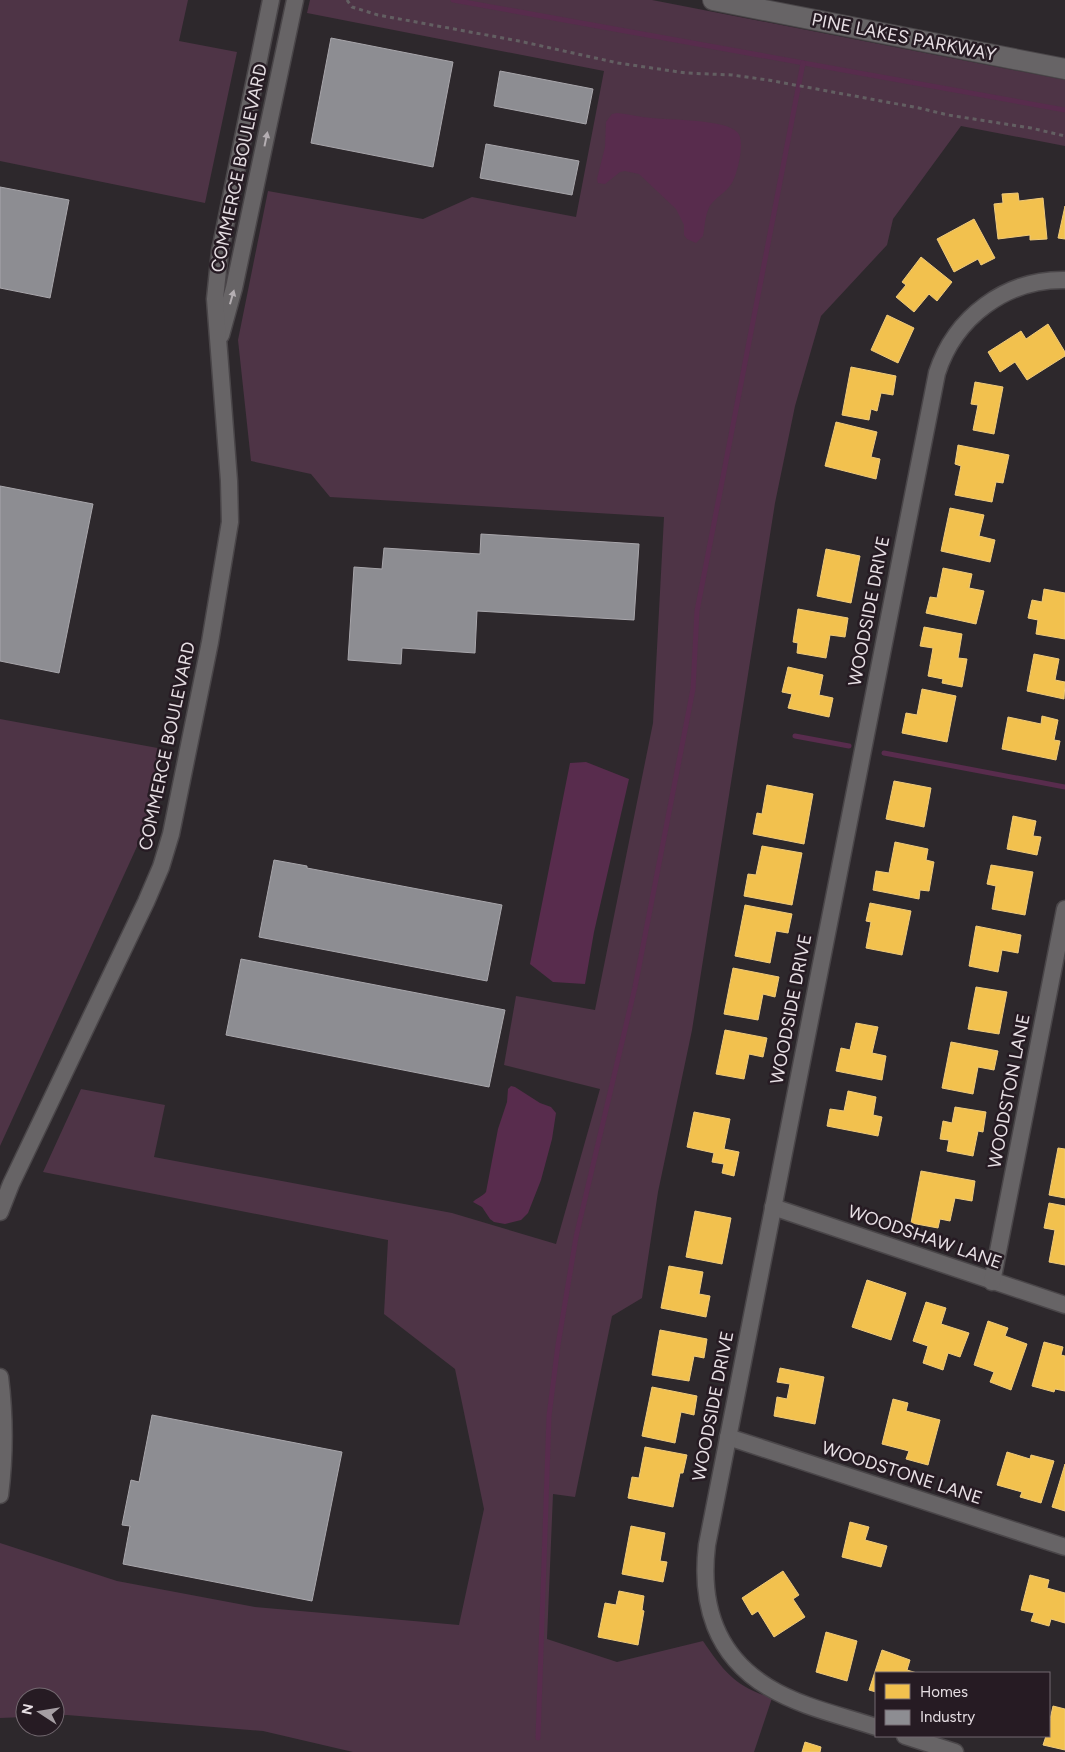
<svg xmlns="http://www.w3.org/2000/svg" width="1065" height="1752" font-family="Figtree,sans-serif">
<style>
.green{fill:#4e3446}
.water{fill:#582c4d}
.homes{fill:#f2c14e;stroke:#efca7b}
.industry{fill:#8d8d92;stroke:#a8a6ab}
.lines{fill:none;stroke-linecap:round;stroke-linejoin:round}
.stream{stroke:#582c4d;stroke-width:5}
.minor-casing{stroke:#4a4649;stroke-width:19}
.tertiary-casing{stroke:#4a4649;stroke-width:22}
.path{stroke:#635f62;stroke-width:3;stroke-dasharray:4 4;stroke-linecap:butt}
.minor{stroke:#676466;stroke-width:16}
.tertiary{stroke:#676466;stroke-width:20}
.oneway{fill:#b4aeb2}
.labels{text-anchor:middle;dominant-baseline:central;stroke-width:5;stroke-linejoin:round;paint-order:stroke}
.street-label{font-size:18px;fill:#e7dfe4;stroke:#261b23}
</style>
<rect width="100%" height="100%" fill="#2d282c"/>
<g class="green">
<path d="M 0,0 L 188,0 L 179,41 L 237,52 L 205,203 L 0,161 Z"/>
<path d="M 310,0 L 652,0 L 1065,80 L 1065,146 L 961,126 L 893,219 L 887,245 L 821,316 L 795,406 L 775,503 L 692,1030 L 658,1192 L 642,1298 L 612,1316 L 575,1497 L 553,1494 L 547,1639 L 617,1662 L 703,1641 C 724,1672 736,1687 772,1698 L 754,1752 L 353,1752 L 263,1731 L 67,1715 L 55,1716 L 55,1697 L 25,1697 L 25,1717 L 0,1718 L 0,1543 L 117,1581 L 255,1607 L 459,1625 L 484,1509 L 455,1369 L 384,1314 L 388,1240 L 43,1172 L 81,1089 L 165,1105 L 154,1157 L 452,1213 L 556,1244 L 600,1089 L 504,1065 L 516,996 L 595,1010 L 653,723 L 664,517 L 330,497 L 311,474 L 251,461 L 238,340 L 268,191 L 423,219 L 472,197 L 576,217 L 604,71 L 307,13 Z"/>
<path d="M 0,719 L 163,749 L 145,829 L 0,1146 Z"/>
</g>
<g class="water">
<path d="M 617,113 C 628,114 639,117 651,118 C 669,120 727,119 738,133 C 745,142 738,171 733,181 C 728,191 719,195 712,203 C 705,211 705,226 703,236 L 696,243 L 687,239 L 684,235 L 684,225 L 676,209 L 639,174 L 625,171 L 620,172 L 605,184 L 598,183 L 597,179 L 605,147 L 606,122 L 612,114 Z"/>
<path d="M 586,762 L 629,779 L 594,932 L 585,984 L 553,982 L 530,964 L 570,763 Z"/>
<path d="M 511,1086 L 515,1087 L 540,1103 L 551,1107 L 556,1113 L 552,1139 L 541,1180 L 528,1213 L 521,1220 L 505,1224 L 494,1222 L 490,1219 L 482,1207 L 473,1202 C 476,1198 482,1197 486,1192 L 498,1129 L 507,1102 L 508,1089 Z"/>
</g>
<g class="homes">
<path d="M 1018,193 L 1019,201 L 1043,198 L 1047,239 L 1030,240 L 1030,235 L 998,239 L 994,204 L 1003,203 L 1002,194 Z"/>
<path d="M 1065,206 L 1065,239 L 1058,238 Z"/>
<path d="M 974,219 L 995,258 L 981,265 L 978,259 L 954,272 L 937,239 Z"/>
<path d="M 921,257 L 952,282 L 937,301 L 929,294 L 914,312 L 896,297 L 906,285 L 902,282 Z"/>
<path d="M 887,315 L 914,328 L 898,363 L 871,350 Z"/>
<path d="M 1048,324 L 1065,352 L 1065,356 L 1027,380 L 1015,362 L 1000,372 L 988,352 L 1021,331 L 1026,339 Z"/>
<path d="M 851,367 L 896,376 L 893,395 L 881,393 L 877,411 L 871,409 L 869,420 L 842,415 Z"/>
<path d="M 975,382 L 1003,387 L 994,434 L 973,430 L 978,405 L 971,404 Z"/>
<path d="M 836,422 L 877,432 L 871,457 L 880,459 L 876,479 L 825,466 Z"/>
<path d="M 958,445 L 1009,455 L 1003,483 L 996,482 L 992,502 L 955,495 L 961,466 L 955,464 Z"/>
<path d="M 950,508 L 984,515 L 979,536 L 995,540 L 990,562 L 941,551 Z"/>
<path d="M 826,549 L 860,556 L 851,603 L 817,596 Z"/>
<path d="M 943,568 L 972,574 L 969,588 L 984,591 L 976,624 L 926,613 L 930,597 L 937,598 Z"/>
<path d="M 1044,589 L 1065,593 L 1065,639 L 1036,634 L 1038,620 L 1028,618 L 1032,600 L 1042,602 Z"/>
<path d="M 798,609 L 848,618 L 845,637 L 830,635 L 826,658 L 797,653 L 798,643 L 793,642 Z"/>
<path d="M 924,627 L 962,634 L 958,658 L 967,659 L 962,687 L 942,683 L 943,679 L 928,676 L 933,648 L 920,646 Z"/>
<path d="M 1034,654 L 1059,659 L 1055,680 L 1065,682 L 1064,699 L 1027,691 Z"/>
<path d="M 788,667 L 823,675 L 819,695 L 833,698 L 829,717 L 788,708 L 792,694 L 782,692 Z"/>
<path d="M 922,689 L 956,696 L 947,742 L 902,733 L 906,713 L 917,715 Z"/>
<path d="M 1042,716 L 1058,720 L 1054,740 L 1060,741 L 1056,760 L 1002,749 L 1008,717 L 1041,724 Z"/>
<path d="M 894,781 L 931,788 L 924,827 L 886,819 Z"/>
<path d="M 767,785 L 813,794 L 804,844 L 753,834 L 757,813 L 762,814 Z"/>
<path d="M 1013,816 L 1036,821 L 1033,836 L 1041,837 L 1037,855 L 1007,849 Z"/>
<path d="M 895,842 L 928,849 L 926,860 L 934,862 L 929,891 L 920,890 L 919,899 L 873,890 L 876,871 L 889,873 Z"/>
<path d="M 762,846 L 802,853 L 792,905 L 744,896 L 748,874 L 756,875 Z"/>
<path d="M 991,865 L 1033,872 L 1025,915 L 992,909 L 996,886 L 987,884 Z"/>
<path d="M 870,903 L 911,911 L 902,955 L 866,948 L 871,922 L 866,921 Z"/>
<path d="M 745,905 L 792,914 L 788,933 L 776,931 L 770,963 L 735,956 Z"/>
<path d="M 976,926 L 1021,935 L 1018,953 L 1002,950 L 998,972 L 969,966 Z"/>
<path d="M 733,968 L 779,977 L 775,997 L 763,994 L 758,1020 L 724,1014 Z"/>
<path d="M 976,987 L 1007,992 L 999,1034 L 968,1029 Z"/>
<path d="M 856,1023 L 878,1027 L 872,1053 L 886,1056 L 882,1080 L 836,1071 L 841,1048 L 850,1050 Z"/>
<path d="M 725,1030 L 767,1038 L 763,1057 L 749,1054 L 744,1079 L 716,1074 Z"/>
<path d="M 951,1042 L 998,1051 L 994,1070 L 978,1067 L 973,1094 L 942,1088 Z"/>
<path d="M 848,1091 L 876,1097 L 873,1115 L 882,1117 L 878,1136 L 827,1126 L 830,1109 L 844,1111 Z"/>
<path d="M 955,1107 L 986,1112 L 983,1132 L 978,1131 L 973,1156 L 947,1151 L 949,1140 L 940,1139 L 943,1121 L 952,1123 Z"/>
<path d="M 694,1112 L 730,1119 L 724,1149 L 739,1152 L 734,1176 L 722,1173 L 724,1164 L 712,1162 L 714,1153 L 687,1147 Z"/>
<path d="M 1058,1148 L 1065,1149 L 1065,1198 L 1049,1195 Z"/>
<path d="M 921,1171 L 975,1181 L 972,1201 L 955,1198 L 950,1221 L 940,1219 L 938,1228 L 911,1223 Z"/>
<path d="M 1049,1203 L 1065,1206 L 1065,1265 L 1049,1262 L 1055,1230 L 1044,1228 Z"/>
<path d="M 695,1211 L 731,1218 L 722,1264 L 686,1257 Z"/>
<path d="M 669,1266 L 703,1272 L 699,1294 L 710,1296 L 706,1317 L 661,1308 Z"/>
<path d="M 867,1280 L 906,1293 L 891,1340 L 852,1327 Z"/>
<path d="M 926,1302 L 946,1308 L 941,1324 L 969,1333 L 960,1357 L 948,1353 L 943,1370 L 923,1363 L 928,1346 L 913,1341 Z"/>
<path d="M 988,1321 L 1008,1328 L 1005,1336 L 1027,1344 L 1011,1390 L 990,1382 L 994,1372 L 974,1365 Z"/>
<path d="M 660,1330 L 707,1339 L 704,1358 L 694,1356 L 689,1381 L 652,1375 Z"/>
<path d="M 1044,1342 L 1063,1347 L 1061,1355 L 1065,1356 L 1065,1391 L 1055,1389 L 1054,1392 L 1032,1386 Z"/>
<path d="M 780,1368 L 824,1377 L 815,1424 L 774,1416 L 777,1397 L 787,1399 L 790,1384 L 777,1382 Z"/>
<path d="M 652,1387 L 697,1396 L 694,1415 L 681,1412 L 675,1443 L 642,1436 Z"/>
<path d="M 893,1399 L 908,1403 L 906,1411 L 940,1420 L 928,1465 L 906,1459 L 909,1451 L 882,1444 Z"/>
<path d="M 645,1447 L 687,1455 L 683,1473 L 680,1473 L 673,1507 L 628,1498 L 632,1477 L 639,1478 Z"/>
<path d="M 1007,1452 L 1030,1459 L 1031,1455 L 1054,1461 L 1041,1503 L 1020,1497 L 1022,1492 L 997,1485 Z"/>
<path d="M 1065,1464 L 1065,1511 L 1052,1507 Z"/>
<path d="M 850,1522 L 869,1527 L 865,1540 L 887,1546 L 881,1567 L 842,1557 Z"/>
<path d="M 631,1526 L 665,1533 L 660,1561 L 667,1562 L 663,1582 L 622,1574 Z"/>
<path d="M 783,1571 L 799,1595 L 793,1599 L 805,1617 L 774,1637 L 758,1611 L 752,1615 L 742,1598 Z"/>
<path d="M 1030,1575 L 1049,1580 L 1047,1588 L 1065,1593 L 1065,1623 L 1051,1619 L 1049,1626 L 1031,1621 L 1034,1613 L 1021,1610 Z"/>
<path d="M 619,1591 L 644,1596 L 642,1610 L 644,1611 L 638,1645 L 598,1637 L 605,1603 L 616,1605 Z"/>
<path d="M 826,1632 L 857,1641 L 847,1681 L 816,1672 Z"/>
<path d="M 882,1650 L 910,1660 L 907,1670 L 917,1673 L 876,1673 L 876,1692 L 869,1690 Z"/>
<path d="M 1053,1706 L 1065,1709 L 1065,1750 L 1043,1745 L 1046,1736 L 1049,1736 L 1049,1724 Z"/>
<path d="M 805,1742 L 821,1747 L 820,1752 L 802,1752 Z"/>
</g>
<g class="industry">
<path d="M 331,38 L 453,62 L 433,167 L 311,143 Z"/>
<path d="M 500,71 L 593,89 L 586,124 L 494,106 Z"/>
<path d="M 486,144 L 579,161 L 572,195 L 480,178 Z"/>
<path d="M 0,187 L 69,200 L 50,298 L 0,288 Z"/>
<path d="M 0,486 L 93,504 L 59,673 L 0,661 Z"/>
<path d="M 481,534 L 639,544 L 634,620 L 477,611 L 475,653 L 402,648 L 401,664 L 348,660 L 354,567 L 382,569 L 384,548 L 480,554 Z"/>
<path d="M 274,860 L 307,866 L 307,868 L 502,905 L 487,981 L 259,937 Z"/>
<path d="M 241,959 L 505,1010 L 489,1087 L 226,1035 Z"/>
<path d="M 152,1415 L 342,1452 L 312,1601 L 123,1564 L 130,1526 L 122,1525 L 131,1480 L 139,1482 Z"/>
</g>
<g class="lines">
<g class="stream">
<path d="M 453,0 L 1065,110"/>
<path d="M 795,736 L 849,746"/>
<path d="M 884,753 L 1065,787"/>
<path d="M 538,1738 L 549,1416 L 558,1345 L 576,1237 L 635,987 L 693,689 L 697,611 L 803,63"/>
</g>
<defs>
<g id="minor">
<path d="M 221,335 L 234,288 L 295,0"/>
<path d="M 773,1207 L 1065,1305"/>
<path d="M 0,1212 L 11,1184 L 146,902 L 161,867 L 171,834 L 210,642 L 230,522 L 229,481 L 215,299 L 220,251 L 271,0"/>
<path d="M 992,1282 L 1065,909"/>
<path d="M 0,1377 C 5,1417 5,1455 0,1495"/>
<path d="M 728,1437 L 1065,1547"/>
<path d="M 876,1727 C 840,1715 801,1707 768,1687 C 715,1655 700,1603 707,1545 L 937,373 C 955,317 1006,279 1065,280"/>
<path d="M 905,1736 L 955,1752"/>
</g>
<path id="tertiary" d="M 713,0 L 1065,69"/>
</defs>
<use href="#minor" class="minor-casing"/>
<use href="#tertiary" class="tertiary-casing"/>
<path class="path" d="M 347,0 L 352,7 L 378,15 L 519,41 L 618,63 L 686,73 L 732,75 L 768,80 L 919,108 L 948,115 L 1031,128 L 1065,136"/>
<use href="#minor" class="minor"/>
<use href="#tertiary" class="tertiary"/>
</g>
<defs><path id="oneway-solid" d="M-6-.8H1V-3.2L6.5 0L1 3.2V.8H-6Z" transform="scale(1.25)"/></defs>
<g class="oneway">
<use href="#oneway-solid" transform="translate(266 139) rotate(-78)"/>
<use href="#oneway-solid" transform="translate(232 297) rotate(-74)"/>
</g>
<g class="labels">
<g class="street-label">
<text transform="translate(904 37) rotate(11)">PINE LAKES PARKWAY</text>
<text transform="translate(239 168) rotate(-78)">COMMERCE BOULEVARD</text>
<text transform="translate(869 611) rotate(-79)">WOODSIDE DRIVE</text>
<text transform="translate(167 746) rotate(-78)">COMMERCE BOULEVARD</text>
<text transform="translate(791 1009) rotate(-79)">WOODSIDE DRIVE</text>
<text transform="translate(1009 1091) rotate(-79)">WOODSTON LANE</text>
<text transform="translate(925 1237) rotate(19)">WOODSHAW LANE</text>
<text transform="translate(713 1406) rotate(-79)">WOODSIDE DRIVE</text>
<text transform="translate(902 1473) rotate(18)">WOODSTONE LANE</text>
</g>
</g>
<rect x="875" y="1672" width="175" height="65" fill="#261b23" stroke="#736970"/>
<rect x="885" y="1684" width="25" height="15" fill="#f2c14e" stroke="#736970"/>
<text x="920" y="1697" font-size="15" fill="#e7dfe4">Homes</text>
<rect x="885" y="1710" width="25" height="15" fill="#8d8d92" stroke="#736970"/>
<text x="920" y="1722" font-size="15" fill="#e7dfe4">Industry</text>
<g transform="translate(40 1712) rotate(282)"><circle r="24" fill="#261b23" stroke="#736970"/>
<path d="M0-4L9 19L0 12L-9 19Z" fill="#a69fa4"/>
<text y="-8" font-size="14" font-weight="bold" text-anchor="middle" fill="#e7dfe4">N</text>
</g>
</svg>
